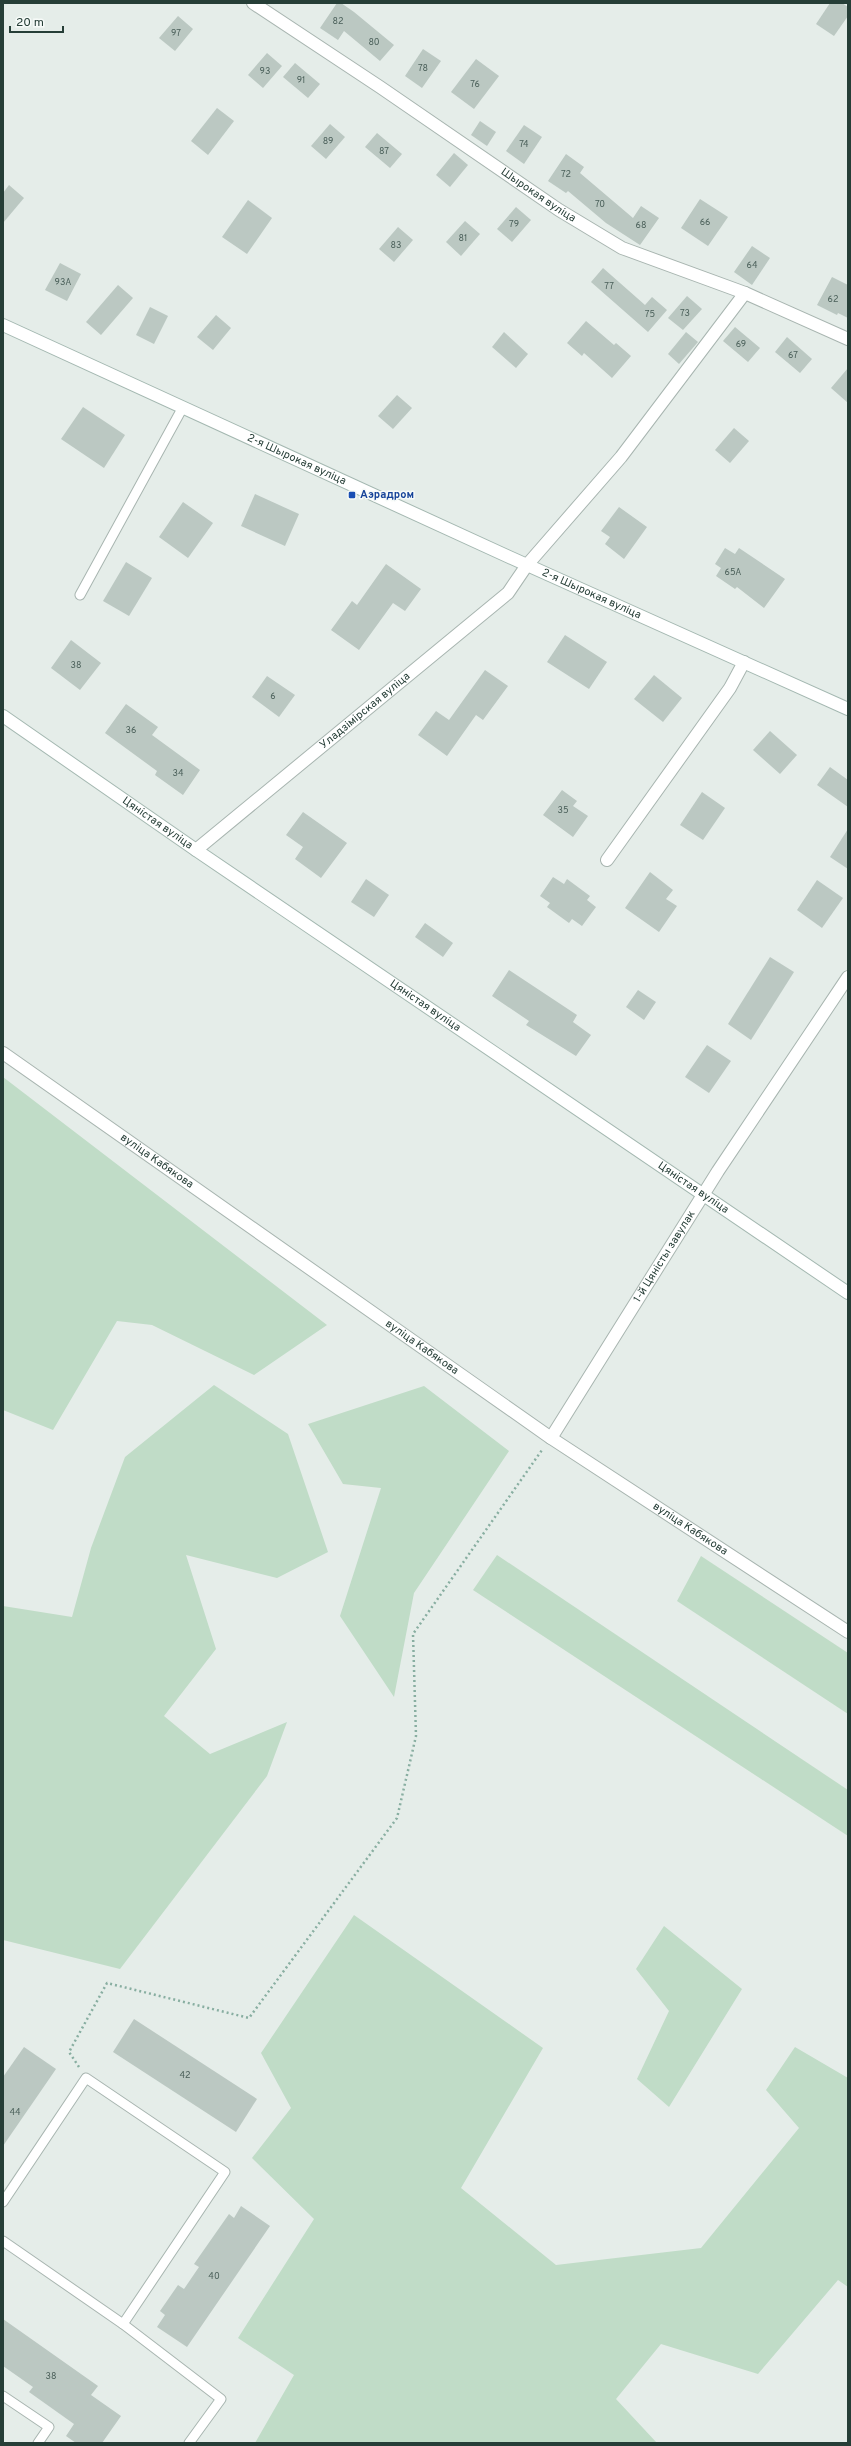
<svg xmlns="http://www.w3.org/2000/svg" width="851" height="2446" font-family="Overpass,sans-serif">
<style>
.green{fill:#c0dcc7}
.building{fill:#bbc8c2}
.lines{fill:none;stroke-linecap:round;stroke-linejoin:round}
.lane-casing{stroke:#a8b5b0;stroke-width:11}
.street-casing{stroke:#a8b5b0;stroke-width:14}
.secondary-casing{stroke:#a4b8b1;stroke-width:14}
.path{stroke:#88aea1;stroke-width:2.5;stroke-dasharray:2 3;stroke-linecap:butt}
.lane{stroke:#fff;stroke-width:9}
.street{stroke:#fff;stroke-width:12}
.secondary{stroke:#fff;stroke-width:12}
.transit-dot{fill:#1a4fb4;stroke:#f6faf8;stroke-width:1.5}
.labels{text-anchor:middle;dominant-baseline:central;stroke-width:3;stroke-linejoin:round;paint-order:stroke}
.number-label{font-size:9px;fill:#4b605a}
.street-label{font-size:11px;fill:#263e37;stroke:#f6faf8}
.transit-label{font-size:11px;font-weight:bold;fill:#164399;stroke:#f6faf8;text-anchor:start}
</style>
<rect width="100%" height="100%" fill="#e5ede9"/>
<g class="green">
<path d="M 3,1077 L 327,1325 L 254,1375 L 152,1325 L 117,1321 L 53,1430 L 3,1410 Z"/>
<path d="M 214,1385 L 288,1434 L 328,1552 L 277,1578 L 186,1555 L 216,1649 L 164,1716 L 210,1754 L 287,1722 L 267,1776 L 120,1969 L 3,1940 L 3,1606 L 72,1617 L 91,1548 L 125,1457 Z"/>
<path d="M 424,1386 L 509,1451 L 414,1593 L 394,1697 L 340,1616 L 381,1488 L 343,1484 L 308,1424 Z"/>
<path d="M 497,1555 L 848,1790 L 848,1836 L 473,1590 Z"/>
<path d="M 701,1556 L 848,1653 L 848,1714 L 677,1601 Z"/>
<path d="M 354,1915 L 543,2048 L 461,2188 L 556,2265 L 701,2248 L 799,2128 L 766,2090 L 795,2047 L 848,2078 L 848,2287 L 838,2280 L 758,2374 L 661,2344 L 616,2399 L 657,2443 L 255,2443 L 294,2375 L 238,2338 L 314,2219 L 252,2158 L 291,2108 L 261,2053 Z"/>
<path d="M 664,1926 L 742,1989 L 669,2107 L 637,2079 L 669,2011 L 636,1969 Z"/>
</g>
<g class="building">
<path d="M 337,3 L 341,3 L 354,12 L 394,45 L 380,61 L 344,31 L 338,40 L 320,28 Z"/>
<path d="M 830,3 L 842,3 L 848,7 L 848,16 L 834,36 L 816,24 Z"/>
<path d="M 178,16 L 193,29 L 175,51 L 159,38 Z"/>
<path d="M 423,49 L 441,61 L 422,88 L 405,76 Z"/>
<path d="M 267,53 L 282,66 L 263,88 L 248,75 Z"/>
<path d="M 476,59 L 499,76 L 474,109 L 451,92 Z"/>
<path d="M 295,63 L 320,84 L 308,98 L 283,77 Z"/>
<path d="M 217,108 L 234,121 L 208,155 L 191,141 Z"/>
<path d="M 480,121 L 496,132 L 487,146 L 471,135 Z"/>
<path d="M 330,124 L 345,137 L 326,159 L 311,146 Z"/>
<path d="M 524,125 L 542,137 L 524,164 L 506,151 Z"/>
<path d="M 377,133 L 402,154 L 390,168 L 365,147 Z"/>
<path d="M 454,153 L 468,165 L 450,187 L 436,175 Z"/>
<path d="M 566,154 L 584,167 L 580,173 L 633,218 L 641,206 L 659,218 L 640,245 L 606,223 L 568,191 L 566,193 L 548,181 Z"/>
<path d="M 9,185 L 24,198 L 3,223 L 3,193 Z"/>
<path d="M 700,199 L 728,217 L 708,246 L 681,228 Z"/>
<path d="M 248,200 L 272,218 L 247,254 L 222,237 Z"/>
<path d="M 516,207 L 531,220 L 512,242 L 497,229 Z"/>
<path d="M 465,221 L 480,234 L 461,256 L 446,242 Z"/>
<path d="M 398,227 L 413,240 L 394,262 L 379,249 Z"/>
<path d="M 752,246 L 770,258 L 752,285 L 734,272 Z"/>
<path d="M 60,263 L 81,274 L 67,301 L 45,290 Z"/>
<path d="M 603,268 L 645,305 L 652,297 L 667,310 L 648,332 L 591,282 Z"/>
<path d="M 832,277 L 848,285 L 848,318 L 838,313 L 837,315 L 817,305 Z"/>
<path d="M 118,285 L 133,298 L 101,335 L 86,322 Z"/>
<path d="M 687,296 L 702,309 L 683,330 L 668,318 Z"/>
<path d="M 150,307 L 168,316 L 154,344 L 136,335 Z"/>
<path d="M 216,315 L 231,328 L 213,350 L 197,337 Z"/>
<path d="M 586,321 L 614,345 L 616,343 L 631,356 L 612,378 L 584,353 L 582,356 L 567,343 Z"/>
<path d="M 735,327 L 760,348 L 748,362 L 723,341 Z"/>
<path d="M 504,332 L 528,354 L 516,368 L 492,347 Z"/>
<path d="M 686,332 L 698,342 L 679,364 L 668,354 Z"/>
<path d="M 787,337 L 812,359 L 800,373 L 775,352 Z"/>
<path d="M 848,368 L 848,403 L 831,388 Z"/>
<path d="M 397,395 L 412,408 L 393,429 L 378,416 Z"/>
<path d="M 83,407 L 125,435 L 104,468 L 61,439 Z"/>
<path d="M 734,428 L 749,441 L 730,463 L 715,450 Z"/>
<path d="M 255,494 L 299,514 L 285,546 L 241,526 Z"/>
<path d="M 183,502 L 213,523 L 188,558 L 159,537 Z"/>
<path d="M 619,507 L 647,527 L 624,559 L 605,544 L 610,537 L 601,531 Z"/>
<path d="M 725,548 L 735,554 L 739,548 L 785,579 L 764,608 L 737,587 L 735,589 L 716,576 L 721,568 L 715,564 Z"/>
<path d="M 126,562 L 152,578 L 129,616 L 103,601 Z"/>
<path d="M 386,564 L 421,589 L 405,611 L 393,603 L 359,650 L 331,630 L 352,601 L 357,605 Z"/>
<path d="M 565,635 L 607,662 L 589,689 L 547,662 Z"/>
<path d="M 71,640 L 101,663 L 80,690 L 51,668 Z"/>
<path d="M 485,670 L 508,686 L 483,720 L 476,715 L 447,756 L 418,735 L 436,711 L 449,720 Z"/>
<path d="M 654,675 L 682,698 L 663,722 L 634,699 Z"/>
<path d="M 267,676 L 295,695 L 279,717 L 252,697 Z"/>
<path d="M 126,704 L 158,727 L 152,735 L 200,770 L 183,795 L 155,775 L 157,771 L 105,733 Z"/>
<path d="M 770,731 L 797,755 L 780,774 L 753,750 Z"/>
<path d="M 830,767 L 848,780 L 848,807 L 817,785 Z"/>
<path d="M 562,790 L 577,801 L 573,806 L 588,816 L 573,837 L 543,815 Z"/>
<path d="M 702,792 L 725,808 L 703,840 L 680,825 Z"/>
<path d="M 303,812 L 347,843 L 321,878 L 295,859 L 303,847 L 286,835 Z"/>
<path d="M 848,829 L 848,869 L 830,857 Z"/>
<path d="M 650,872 L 673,890 L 666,899 L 677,906 L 659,932 L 625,908 Z"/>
<path d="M 553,877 L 564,884 L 567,879 L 590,896 L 587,900 L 596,907 L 582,926 L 572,919 L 569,923 L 547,907 L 550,903 L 540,896 Z"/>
<path d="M 366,879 L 389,895 L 374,917 L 351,902 Z"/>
<path d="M 817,880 L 843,898 L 822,928 L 797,910 Z"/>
<path d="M 425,923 L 453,943 L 443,957 L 415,937 Z"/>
<path d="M 770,957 L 794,972 L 751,1040 L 728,1024 Z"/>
<path d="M 509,970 L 577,1015 L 573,1022 L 591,1035 L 576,1056 L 526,1025 L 529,1021 L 492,996 Z"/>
<path d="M 638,990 L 656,1002 L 644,1020 L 626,1007 Z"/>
<path d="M 707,1045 L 731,1061 L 709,1093 L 685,1077 Z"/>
<path d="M 134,2019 L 257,2099 L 236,2132 L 113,2052 Z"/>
<path d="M 24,2047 L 56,2069 L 3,2146 L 3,2077 Z"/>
<path d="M 241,2206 L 270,2226 L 187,2347 L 157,2327 L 165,2315 L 160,2311 L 178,2285 L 184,2289 L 199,2267 L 194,2264 L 229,2214 L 234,2218 Z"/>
<path d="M 3,2319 L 98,2386 L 91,2395 L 121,2416 L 102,2443 L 76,2443 L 66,2436 L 74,2424 L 29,2392 L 33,2387 L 3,2366 Z"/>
</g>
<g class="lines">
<defs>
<g id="lane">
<path d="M 80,595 L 183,407"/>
<path d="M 3,2202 L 86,2078 L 225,2172 L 123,2324"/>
<path d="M 3,2241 L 123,2324 L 221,2399 L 189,2443"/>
<path d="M 3,2396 L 49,2427 L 38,2443"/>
</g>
<g id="street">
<path id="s1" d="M 253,3 L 380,87 L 559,210 L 622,248 L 745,293 L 848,339"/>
<path id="s2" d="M 196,850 L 508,593 L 527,565 L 621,457 L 745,293"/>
<path d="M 607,860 L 730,688 L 744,662"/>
<path id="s3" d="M 3,1053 L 551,1438 L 848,1632"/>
<path id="s4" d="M 551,1438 L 718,1171 L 848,977"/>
</g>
<g id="secondary">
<path id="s5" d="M 3,325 L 507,556 L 848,709"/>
<path id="s6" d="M 3,716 L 196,850 L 848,1293"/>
</g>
</defs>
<use href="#lane" class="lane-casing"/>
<use href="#street" class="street-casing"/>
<use href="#secondary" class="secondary-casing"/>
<path class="path" d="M 79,2067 L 69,2052 L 107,1983 L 249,2018 L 397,1818 L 416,1736 L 413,1634 L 542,1450"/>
<use href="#lane" class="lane"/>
<use href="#street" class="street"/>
<use href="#secondary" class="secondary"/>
</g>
<rect class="transit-dot" x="348" y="491" width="8" height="8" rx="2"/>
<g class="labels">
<g class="number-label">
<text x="338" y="21">82</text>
<text x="176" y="33">97</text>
<text x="374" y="42">80</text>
<text x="423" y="68">78</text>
<text x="265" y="71">93</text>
<text x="301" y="80">91</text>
<text x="475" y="84">76</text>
<text x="328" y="141">89</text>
<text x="524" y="144">74</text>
<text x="384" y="151">87</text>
<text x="566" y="174">72</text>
<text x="600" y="204">70</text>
<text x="705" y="222">66</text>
<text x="514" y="224">79</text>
<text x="641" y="225">68</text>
<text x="463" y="238">81</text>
<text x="396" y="245">83</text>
<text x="752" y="265">64</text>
<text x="63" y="282">93А</text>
<text x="609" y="286">77</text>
<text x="833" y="299">62</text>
<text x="685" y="313">73</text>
<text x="650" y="314">75</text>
<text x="741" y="344">69</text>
<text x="793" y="355">67</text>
<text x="733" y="572">65А</text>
<text x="76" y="665">38</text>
<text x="273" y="696">6</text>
<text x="131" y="730">36</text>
<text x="178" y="773">34</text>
<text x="563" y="810">35</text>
<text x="185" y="2075">42</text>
<text x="15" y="2112">44</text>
<text x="214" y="2276">40</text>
<text x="51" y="2376">38</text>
</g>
<g class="street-label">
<text stroke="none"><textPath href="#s1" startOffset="344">Шырокая вуліца</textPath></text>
<text stroke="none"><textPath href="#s5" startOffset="323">2-я Шырокая вуліца</textPath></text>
<text stroke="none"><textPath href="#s5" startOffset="647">2-я Шырокая вуліца</textPath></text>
<text stroke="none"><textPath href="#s2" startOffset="219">Уладзімірская вуліца</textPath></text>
<text stroke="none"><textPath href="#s6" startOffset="188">Цяністая вуліца</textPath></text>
<text stroke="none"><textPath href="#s6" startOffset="512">Цяністая вуліца</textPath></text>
<text stroke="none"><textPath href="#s3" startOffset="188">вуліца Кабякова</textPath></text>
<text stroke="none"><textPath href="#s6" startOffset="836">Цяністая вуліца</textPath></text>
<text stroke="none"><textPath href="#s4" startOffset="214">1-й Цяністы завулак</textPath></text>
<text stroke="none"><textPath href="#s3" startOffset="512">вуліца Кабякова</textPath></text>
<text stroke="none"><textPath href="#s3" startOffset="836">вуліца Кабякова</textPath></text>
</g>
<g class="transit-label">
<text x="360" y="495">Аэрадром</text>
</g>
</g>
<rect width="851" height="2446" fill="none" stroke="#263e37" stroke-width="8"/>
<path d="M10 26v6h53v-6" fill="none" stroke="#263e37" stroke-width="2"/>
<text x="16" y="26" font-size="12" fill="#263e37" stroke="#f6faf8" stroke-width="3" paint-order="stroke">20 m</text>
</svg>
